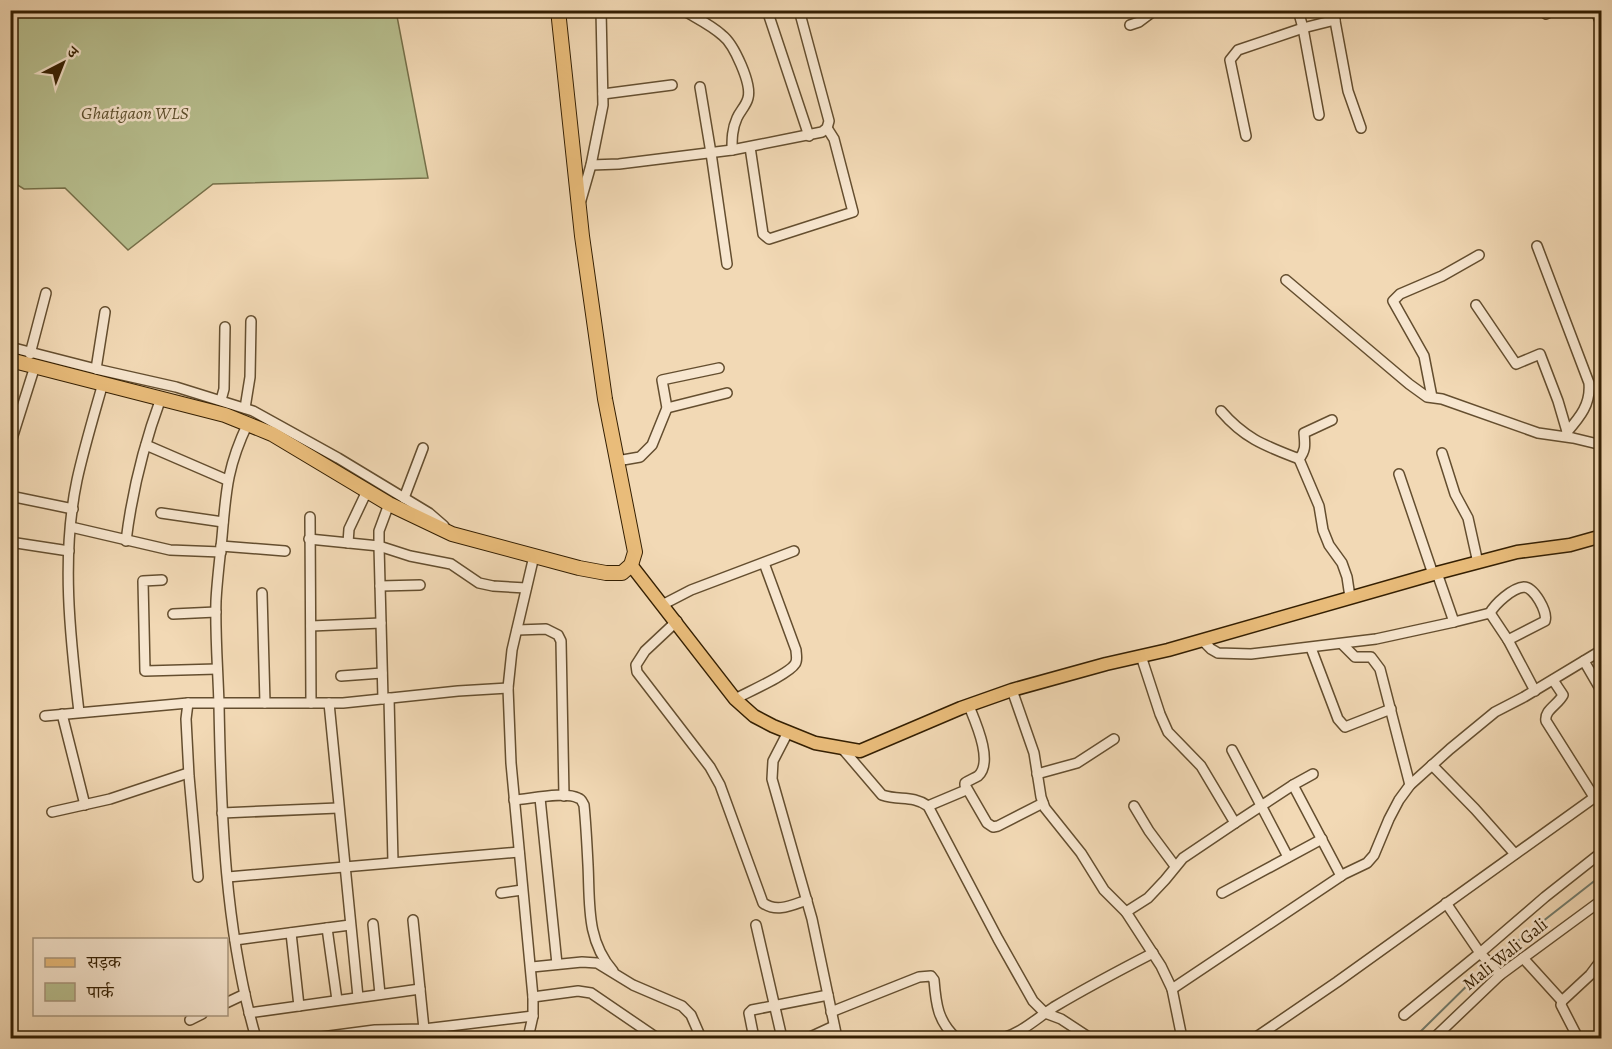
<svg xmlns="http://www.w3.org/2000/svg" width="1612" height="1049" font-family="Alegreya,'Noto Serif Devanagari',serif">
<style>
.green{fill:#b8c090;stroke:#767049;stroke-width:1.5}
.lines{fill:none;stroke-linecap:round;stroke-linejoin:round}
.stream{stroke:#727b6c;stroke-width:2}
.minor-casing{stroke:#644e2f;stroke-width:12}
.major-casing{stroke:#341f02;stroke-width:15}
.highway-casing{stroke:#341f02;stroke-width:16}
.minor{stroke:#f7e6cf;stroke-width:9}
.major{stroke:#e9bc7a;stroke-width:12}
.highway{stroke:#e9bc7a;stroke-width:14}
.labels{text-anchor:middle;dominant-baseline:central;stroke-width:5;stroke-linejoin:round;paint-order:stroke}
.park-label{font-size:18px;font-style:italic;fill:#5c4f2d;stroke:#f7e6cf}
.street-label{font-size:18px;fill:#341f02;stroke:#f7e6cf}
</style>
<rect width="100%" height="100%" fill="#f2d9b5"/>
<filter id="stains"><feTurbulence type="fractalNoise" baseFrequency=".00333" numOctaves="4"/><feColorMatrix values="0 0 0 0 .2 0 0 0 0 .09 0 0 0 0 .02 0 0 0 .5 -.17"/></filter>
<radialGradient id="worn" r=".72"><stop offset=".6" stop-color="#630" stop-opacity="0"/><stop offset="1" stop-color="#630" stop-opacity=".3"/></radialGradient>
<path class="green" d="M 11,10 L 396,11 L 428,178 L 213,184 L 128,250 L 65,188 L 24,189 L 11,181 Z"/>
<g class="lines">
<g class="stream">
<path d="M 1492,961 L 1602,875"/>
<path d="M 1410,1038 L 1416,1036 L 1488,965"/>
</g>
<defs>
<g id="minor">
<path d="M 683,10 C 696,18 711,25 722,35 C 734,44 752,84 748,98 C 746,106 740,111 737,118 C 732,129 732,139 732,150"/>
<path d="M 767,10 L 809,136"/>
<path d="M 1298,10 L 1303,28 L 1319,115"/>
<path d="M 1333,10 L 1348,91 L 1361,128"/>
<path d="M 1595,10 L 1602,25"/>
<path d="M 1546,14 L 1554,10"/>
<path d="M 1130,25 L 1139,22 L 1155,10"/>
<path d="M 700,87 L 711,153 L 727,264"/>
<path d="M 603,94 L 672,85"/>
<path d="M 1246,136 L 1230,60 L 1238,50 L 1303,28 L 1335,20"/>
<path d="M 750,147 L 763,234 L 769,239 L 853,212 L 834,139 L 827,128"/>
<path d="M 591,165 L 619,164 L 732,150 L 822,132 L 827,128 L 829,121 L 799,10"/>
<path d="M 581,200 L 591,165 L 603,105 L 601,10"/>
<path d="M 1537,246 L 1589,383 C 1591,404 1580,417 1567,432"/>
<path d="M 1286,280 L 1409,384 L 1427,397 L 1442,399 L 1538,433 L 1573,438 L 1602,445"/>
<path d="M 1476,305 L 1516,364 L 1540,354 L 1558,401 L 1568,435"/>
<path d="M 10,347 L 96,369 L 176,387 L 253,411 L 338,458 L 429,513 L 444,526"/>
<path d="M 30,354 L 46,293"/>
<path d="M 96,369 L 105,312"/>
<path d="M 1432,397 L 1424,356 L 1393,301 L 1400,294 L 1442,276 L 1479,255"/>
<path d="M 221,400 L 224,389 L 225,327"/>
<path d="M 245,408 L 250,377 L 251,321"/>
<path d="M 667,408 L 727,393"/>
<path d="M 1221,411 C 1245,439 1266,446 1299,459"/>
<path d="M 248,423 C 227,467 226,491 222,537 C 220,558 217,580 216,601 C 215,635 218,670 219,705 C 221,816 225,931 256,1038"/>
<path d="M 10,445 L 35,366"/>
<path d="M 146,445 L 227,480"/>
<path d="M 1442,453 L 1455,494 L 1468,518 L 1478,563"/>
<path d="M 1299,459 L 1319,506 L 1323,530 L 1329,545 L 1342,563 L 1347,577 L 1350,597"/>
<path d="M 1299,459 C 1306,450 1305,445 1304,433 L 1332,420"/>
<path d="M 617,461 L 640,457 L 652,445 L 667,408 L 662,380 L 719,368"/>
<path d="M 1399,474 L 1433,574"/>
<path d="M 10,496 L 73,509"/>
<path d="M 404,498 L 423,448"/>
<path d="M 161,513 L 223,522"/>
<path d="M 310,517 L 311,703"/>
<path d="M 71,527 L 170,550 L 221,552"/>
<path d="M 309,539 L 379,546 L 410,556 L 451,564 L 479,583 L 493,586 L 526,588"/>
<path d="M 126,541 C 132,492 144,444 161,398"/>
<path d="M 10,542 L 69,551"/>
<path d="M 348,543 L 349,529 L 367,491"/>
<path d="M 221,546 L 285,551"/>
<path d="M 162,580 L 143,581 L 145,671 L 217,669"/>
<path d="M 380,586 L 420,585"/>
<path d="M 262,593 L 265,703"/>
<path d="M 662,605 L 691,590 L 794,551"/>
<path d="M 1490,613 C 1495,604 1512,588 1524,587 C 1534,587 1548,612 1545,621 L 1508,640"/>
<path d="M 173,614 L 216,612"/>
<path d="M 677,621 L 645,651 L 636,665 L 637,672 L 710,767 L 720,785 L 763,903 C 777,913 792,905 807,900"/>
<path d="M 1454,622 L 1490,613 L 1508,640 L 1535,691"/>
<path d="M 311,626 L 381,623"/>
<path d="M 517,630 L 546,629 L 558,635 L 561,641 L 564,796"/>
<path d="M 1202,640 L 1211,649 L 1218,653 L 1251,654 L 1376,639 L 1454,622 L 1437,573"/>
<path d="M 1342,644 L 1355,657 L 1371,657 L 1380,669 L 1410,785"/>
<path d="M 1311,648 L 1338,719 L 1345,727 L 1391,709"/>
<path d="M 1141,656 L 1160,714 L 1168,732 L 1201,766 L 1235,823 L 1293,785 L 1341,876"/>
<path d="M 1584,661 L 1602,692"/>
<path d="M 341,676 L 382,673"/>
<path d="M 1553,680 L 1563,695 C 1558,705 1544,710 1546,721 L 1594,797"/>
<path d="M 1012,690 L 1034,753 L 1041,797 L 1045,808 L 1081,853 L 1104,890 L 1126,912 L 1161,966 L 1172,989 L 1182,1038"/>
<path d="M 389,698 L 393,862"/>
<path d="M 383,699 L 379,546 L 379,531 L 389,504"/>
<path d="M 735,699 C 748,692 789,674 795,664 C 798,660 796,654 796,650 L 764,563"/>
<path d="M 188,703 L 186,719 L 189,776 L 198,877"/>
<path d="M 329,703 L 358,997"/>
<path d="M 969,706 C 975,721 994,762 978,776 C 975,778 969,780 965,783 L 965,785 L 987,823 L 993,827 L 998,826 L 1043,803"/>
<path d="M 79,712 C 70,636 61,556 77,480 C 84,448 94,415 103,383"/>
<path d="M 62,714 L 85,805"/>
<path d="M 45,716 L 188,703 L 343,703 L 458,691 L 508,688"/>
<path d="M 788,732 L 773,761 L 772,779 L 812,919 L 837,1038"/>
<path d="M 841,747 L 882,795 C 900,801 912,795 928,806 L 998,939 L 1033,1001 L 1045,1013 L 1061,1019 L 1090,1038"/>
<path d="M 1232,750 L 1288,857"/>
<path d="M 1432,765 L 1475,809 L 1515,854"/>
<path d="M 1037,774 L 1077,763 L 1114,739"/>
<path d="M 1293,785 L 1313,774"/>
<path d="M 540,798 L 557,964"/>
<path d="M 514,800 C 530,799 565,791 578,798 C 582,799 582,802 584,805 C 586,825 587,845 588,865 C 590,904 586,940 613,971"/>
<path d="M 928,806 L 966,790"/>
<path d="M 1134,806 L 1149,831 L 1175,866"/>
<path d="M 52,812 L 110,799 L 188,773"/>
<path d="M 222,813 L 338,808"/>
<path d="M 228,877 L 519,852"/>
<path d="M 501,893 L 522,890"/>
<path d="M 1222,893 L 1322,839"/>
<path d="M 1126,912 L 1148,898 L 1165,880 L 1183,858 L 1235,823"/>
<path d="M 413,920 L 424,1029"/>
<path d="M 373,924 L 380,994"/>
<path d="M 756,925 L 782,1038"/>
<path d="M 327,928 L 337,1000"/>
<path d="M 291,933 L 299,1006"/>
<path d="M 235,940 L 350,925"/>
<path d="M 1523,958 L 1562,1001"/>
<path d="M 532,967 L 582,962 L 597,963 L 633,985 L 682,1006 L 691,1015 L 701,1038"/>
<path d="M 1500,975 L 1480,953 L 1545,897 L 1602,852"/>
<path d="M 1172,989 L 1344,874 L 1367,863 L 1374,855 L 1389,819 L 1399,800 L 1410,785 L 1450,749 L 1495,712 L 1524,697 L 1602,650"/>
<path d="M 533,997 L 578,991 L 591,993 L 657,1038"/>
<path d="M 226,1003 L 245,994"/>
<path d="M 831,1012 L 919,977 L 931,976 L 934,980 C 936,1005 938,1021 956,1038"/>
<path d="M 249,1013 L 420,989"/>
<path d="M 1404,1015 L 1480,953 L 1446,903"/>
<path d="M 190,1020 L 202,1014"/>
<path d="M 314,1038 L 375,1030 L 424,1029 L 533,1016"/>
<path d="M 528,1038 L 533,1016 L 533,997 L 511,763 L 508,688 L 512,650 L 534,556"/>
<path d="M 754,1038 L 749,1013 L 752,1010 L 828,995"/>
<path d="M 808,1038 L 834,1026"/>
<path d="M 1003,1038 C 1023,1032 1037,1018 1054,1007 C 1086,988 1120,970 1153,953"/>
<path d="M 1255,1038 L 1337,982 L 1602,792"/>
<path d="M 1434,1038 L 1500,975 L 1602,900"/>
<path d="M 1578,1038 L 1561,1005 L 1562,1001 L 1590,975 L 1602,959"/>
</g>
<path id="major" d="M 631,565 L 735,699 L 754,716 L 773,726 L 815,743 L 860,751 L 961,708 L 1012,690 L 1106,664 L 1168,650 L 1437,573 L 1517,552 L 1570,545 L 1602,536"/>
<path id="highway" d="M 10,360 L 225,415 L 272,434 L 389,504 L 452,534 L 579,568 L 606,573 L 622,573 L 631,565 L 635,552 L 605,399 L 582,236 L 558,10"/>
</defs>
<use href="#minor" class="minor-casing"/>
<use href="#major" class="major-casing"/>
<use href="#highway" class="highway-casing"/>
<use href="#minor" class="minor"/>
<use href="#major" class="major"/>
<use href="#highway" class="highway"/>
</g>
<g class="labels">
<g class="park-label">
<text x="135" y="113">Ghatigaon WLS</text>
</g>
<g class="street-label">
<text transform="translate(1505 954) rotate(-39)">Mali Wali Gali</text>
</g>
</g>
<rect width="1612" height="1049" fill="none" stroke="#f2d9b5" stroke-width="36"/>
<rect x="12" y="12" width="1588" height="1025" fill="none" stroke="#341f02" stroke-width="3"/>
<rect x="18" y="18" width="1576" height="1013" fill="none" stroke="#341f02" stroke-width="1.5"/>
<rect x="33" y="938" width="195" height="78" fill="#f7e6cf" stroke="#a9967d" stroke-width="1.5"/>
<rect x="45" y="958" width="30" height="9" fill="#e9bc7a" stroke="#a9967d" stroke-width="1.5"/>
<text x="87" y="968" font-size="18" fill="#341f02">सड़क</text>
<rect x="45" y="983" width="30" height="18" fill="#b8c090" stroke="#a9967d" stroke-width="1.5"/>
<text x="87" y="998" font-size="18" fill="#341f02">पार्क</text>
<g transform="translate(63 63) rotate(42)" stroke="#f7e6cf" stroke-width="4.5" paint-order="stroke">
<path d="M0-4.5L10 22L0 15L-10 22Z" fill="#341f02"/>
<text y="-9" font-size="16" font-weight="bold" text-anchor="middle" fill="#341f02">उ</text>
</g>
<rect width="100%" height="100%" filter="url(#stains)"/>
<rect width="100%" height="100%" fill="url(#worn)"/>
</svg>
